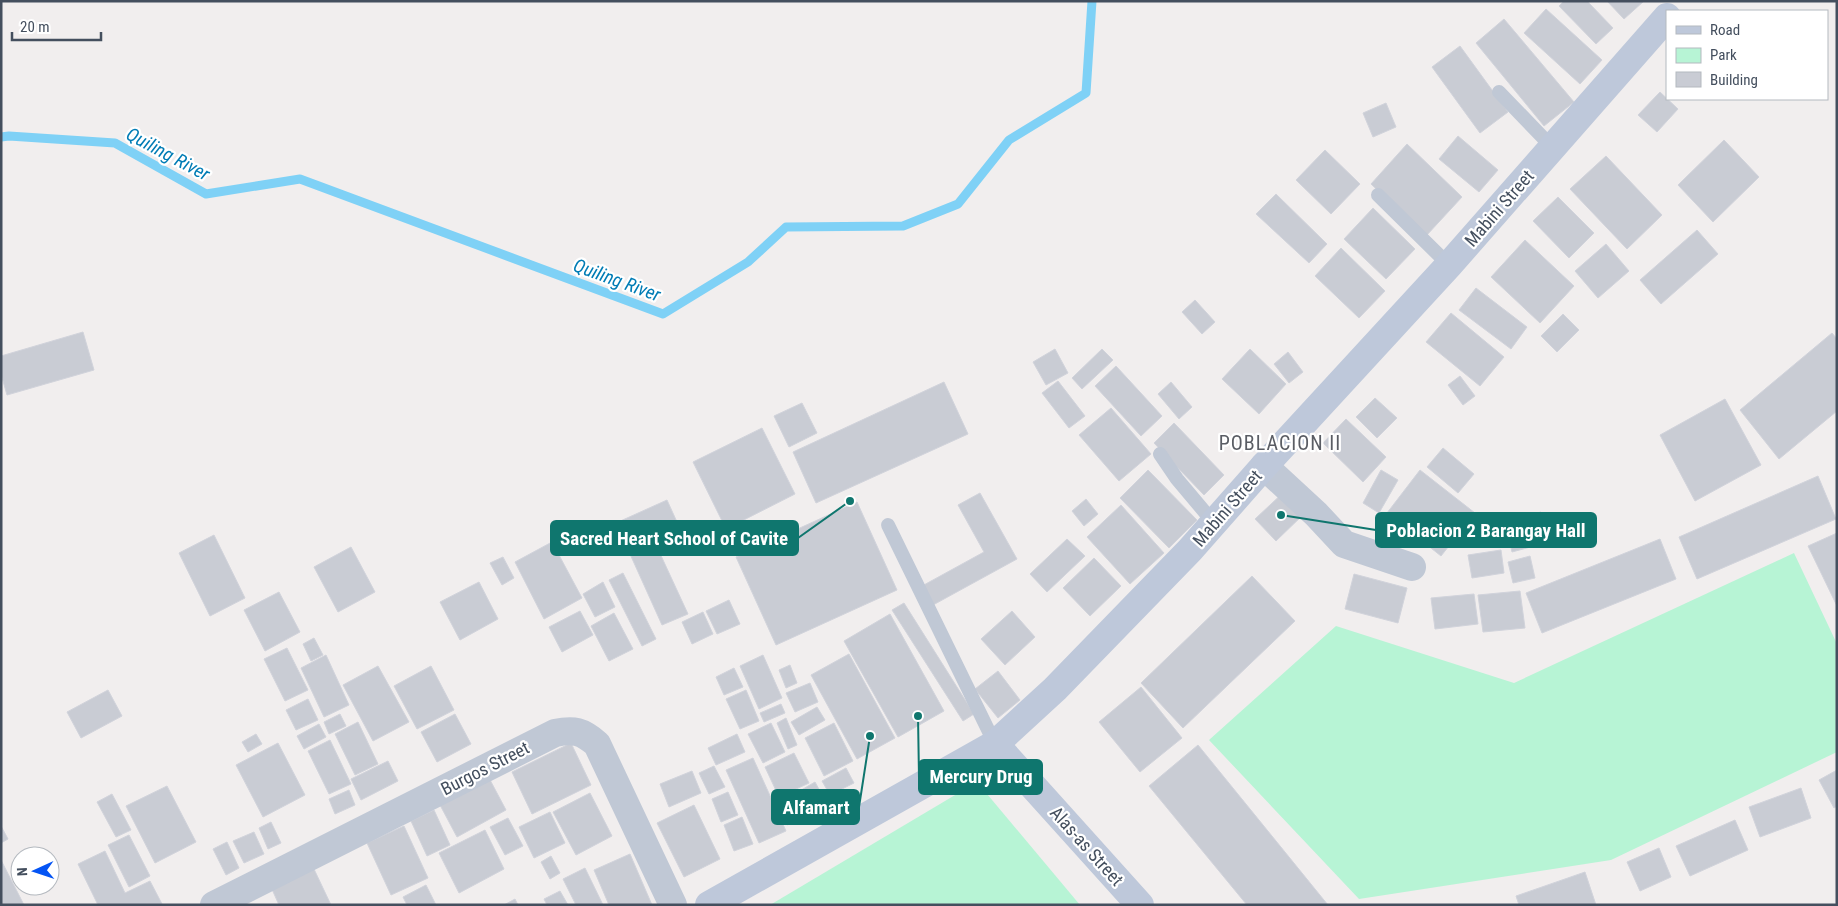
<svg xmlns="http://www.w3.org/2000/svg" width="1838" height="906" font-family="'Roboto Condensed',sans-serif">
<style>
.green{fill:#b7f4d5}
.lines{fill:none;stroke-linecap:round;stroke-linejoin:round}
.stream{stroke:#7fd1f6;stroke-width:9}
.building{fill:#c9ccd4;stroke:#d1d3db}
.service{stroke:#c0c8d5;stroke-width:14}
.minor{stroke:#c0c8d5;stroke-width:28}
.secondary{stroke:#bec8da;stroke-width:28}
.labels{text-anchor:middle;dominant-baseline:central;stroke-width:4.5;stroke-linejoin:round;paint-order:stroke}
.street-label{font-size:18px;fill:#444f5e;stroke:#fff}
.water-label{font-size:19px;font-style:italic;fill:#007cb5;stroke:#fff}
.quarter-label{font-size:20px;letter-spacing:1px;fill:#5a5d64;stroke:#fff}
.leader{fill:none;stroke:#0f766e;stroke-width:2}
.callout-dot{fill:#0f766e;stroke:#fff;stroke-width:2}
.callout{fill:#0f766e;stroke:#0f766e;stroke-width:2}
.callout-label{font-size:19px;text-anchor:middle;font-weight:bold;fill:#fff}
</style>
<rect width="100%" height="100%" fill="#f1eeee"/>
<g class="green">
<path d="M 1794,553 L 1837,644 L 1837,752 L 1611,860 L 1359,899 L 1209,740 L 1336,626 L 1514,683 Z"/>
<path d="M 977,782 L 1080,905 L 770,905 Z"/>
</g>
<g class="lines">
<path class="stream" d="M 1,137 L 9,136 L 115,143 L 206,194 L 300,179 L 663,314 L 748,262 L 786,227 L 903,226 L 958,204 L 1009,140 L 1086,93 L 1092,1"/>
</g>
<g class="building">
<path d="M 1564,1 L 1587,1 L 1613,28 L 1596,44 L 1559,6 Z"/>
<path d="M 1607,1 L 1644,1 L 1624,19 Z"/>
<path d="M 1546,9 L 1602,60 L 1580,84 L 1524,33 Z"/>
<path d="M 1504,19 L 1574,102 L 1544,126 L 1476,43 Z"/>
<path d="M 1460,46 L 1508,112 L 1480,133 L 1432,67 Z"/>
<path d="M 1660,92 L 1678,109 L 1657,132 L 1638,115 Z"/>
<path d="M 1386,103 L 1396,127 L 1373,137 L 1363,113 Z"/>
<path d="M 1458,136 L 1498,170 L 1479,192 L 1439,159 Z"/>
<path d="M 1724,140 L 1759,177 L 1713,222 L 1678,185 Z"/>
<path d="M 1407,144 L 1462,197 L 1426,236 L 1371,184 Z"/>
<path d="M 1325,150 L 1360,184 L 1331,214 L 1296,180 Z"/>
<path d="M 1606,156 L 1662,215 L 1627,249 L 1570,189 Z"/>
<path d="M 1276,194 L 1327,244 L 1309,263 L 1256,214 Z"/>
<path d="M 1558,197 L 1594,233 L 1569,258 L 1533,221 Z"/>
<path d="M 1373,208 L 1415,249 L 1386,279 L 1344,239 Z"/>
<path d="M 1697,230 L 1718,254 L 1661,304 L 1640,280 Z"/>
<path d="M 1525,240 L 1574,286 L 1540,323 L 1491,277 Z"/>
<path d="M 1606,244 L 1629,271 L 1598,298 L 1575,271 Z"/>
<path d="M 1341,248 L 1385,291 L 1359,318 L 1315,276 Z"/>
<path d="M 1476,288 L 1527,327 L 1511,349 L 1459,310 Z"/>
<path d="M 1195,300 L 1215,322 L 1202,334 L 1182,312 Z"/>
<path d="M 1451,313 L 1504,357 L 1480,386 L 1426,342 Z"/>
<path d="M 1563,314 L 1579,330 L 1557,352 L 1541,336 Z"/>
<path d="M 83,332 L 94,370 L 7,395 L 1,374 L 1,356 Z"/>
<path d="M 1832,333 L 1837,339 L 1837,411 L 1779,459 L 1740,410 Z"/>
<path d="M 1055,349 L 1068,373 L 1046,385 L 1033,362 Z"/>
<path d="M 1102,349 L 1113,360 L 1082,389 L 1072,378 Z"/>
<path d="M 1250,349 L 1286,384 L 1259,414 L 1222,379 Z"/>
<path d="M 1288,352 L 1303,372 L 1289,383 L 1274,364 Z"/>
<path d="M 1116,366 L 1162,416 L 1141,436 L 1095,386 Z"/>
<path d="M 1460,376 L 1475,396 L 1463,405 L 1448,385 Z"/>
<path d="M 1058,381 L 1085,416 L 1069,428 L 1042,393 Z"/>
<path d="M 944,382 L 968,434 L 816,503 L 793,452 Z"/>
<path d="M 1171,382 L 1192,407 L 1179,419 L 1158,394 Z"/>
<path d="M 1375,398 L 1397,418 L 1377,438 L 1356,417 Z"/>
<path d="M 1725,399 L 1761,465 L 1695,501 L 1660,435 Z"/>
<path d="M 802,403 L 817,433 L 789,447 L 774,416 Z"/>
<path d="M 1111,408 L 1151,454 L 1119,481 L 1079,435 Z"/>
<path d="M 1346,419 L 1386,457 L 1363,482 L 1323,443 Z"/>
<path d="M 1174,423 L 1224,475 L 1204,495 L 1154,443 Z"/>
<path d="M 762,428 L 795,494 L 726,529 L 693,462 Z"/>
<path d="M 1443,448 L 1474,474 L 1458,493 L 1427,467 Z"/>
<path d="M 1148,470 L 1197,520 L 1169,548 L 1120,498 Z"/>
<path d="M 1381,470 L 1398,480 L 1379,513 L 1363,503 Z"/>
<path d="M 1420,470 L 1475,513 L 1441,556 L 1387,513 Z"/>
<path d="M 1818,476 L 1836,519 L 1697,579 L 1679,537 Z"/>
<path d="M 1286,490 L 1306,512 L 1276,541 L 1255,519 Z"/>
<path d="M 980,493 L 1017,559 L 933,605 L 922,586 L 984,552 L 958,505 Z"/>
<path d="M 1086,499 L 1098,514 L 1084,526 L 1072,511 Z"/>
<path d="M 667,500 L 677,522 L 651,534 L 688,614 L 662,625 L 616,523 Z"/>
<path d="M 857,502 L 897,590 L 776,645 L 736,557 Z"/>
<path d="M 1121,505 L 1164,553 L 1130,584 L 1087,537 Z"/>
<path d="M 1541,512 L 1549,542 L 1512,552 L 1505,521 Z"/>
<path d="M 1837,533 L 1837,606 L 1808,546 Z"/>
<path d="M 214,535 L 245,598 L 210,616 L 179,553 Z"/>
<path d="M 1067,539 L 1085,556 L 1047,592 L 1030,574 Z"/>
<path d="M 1660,539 L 1676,579 L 1542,633 L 1526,593 Z"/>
<path d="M 552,542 L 582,598 L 544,619 L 515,562 Z"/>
<path d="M 351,547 L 375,592 L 338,612 L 314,567 Z"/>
<path d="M 1501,550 L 1504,573 L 1472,578 L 1468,555 Z"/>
<path d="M 1530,556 L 1535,578 L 1513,583 L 1508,562 Z"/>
<path d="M 503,557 L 514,578 L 502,585 L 490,563 Z"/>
<path d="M 1094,558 L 1121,586 L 1090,616 L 1063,588 Z"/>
<path d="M 623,573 L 656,639 L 642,646 L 609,580 Z"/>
<path d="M 1354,574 L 1407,588 L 1398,623 L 1345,609 Z"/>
<path d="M 1252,576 L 1295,621 L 1183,728 L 1141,683 Z"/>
<path d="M 479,582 L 498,619 L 460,640 L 440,602 Z"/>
<path d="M 603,582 L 615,607 L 595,617 L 583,594 Z"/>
<path d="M 1520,591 L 1525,628 L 1483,632 L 1478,595 Z"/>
<path d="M 279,592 L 300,632 L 265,651 L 244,610 Z"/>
<path d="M 1474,594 L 1478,624 L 1435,629 L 1431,598 Z"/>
<path d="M 729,600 L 740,624 L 717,634 L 706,611 Z"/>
<path d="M 904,603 L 974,714 L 963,721 L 892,610 Z"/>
<path d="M 580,611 L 593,635 L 562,652 L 549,627 Z"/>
<path d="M 1012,611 L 1035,637 L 1005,665 L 981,639 Z"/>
<path d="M 703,612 L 713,634 L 692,644 L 682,622 Z"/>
<path d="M 614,613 L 633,649 L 609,661 L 591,626 Z"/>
<path d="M 890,614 L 944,711 L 898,737 L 844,641 Z"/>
<path d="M 314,638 L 323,655 L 311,661 L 303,644 Z"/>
<path d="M 287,648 L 308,690 L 285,701 L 264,659 Z"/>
<path d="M 849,654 L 895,738 L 857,759 L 811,675 Z"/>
<path d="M 326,655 L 349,705 L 324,717 L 301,668 Z"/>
<path d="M 763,655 L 782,698 L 759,709 L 740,666 Z"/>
<path d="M 790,665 L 797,683 L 786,688 L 779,670 Z"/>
<path d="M 378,666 L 409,722 L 373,741 L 343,685 Z"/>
<path d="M 431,666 L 454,710 L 417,729 L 394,686 Z"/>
<path d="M 734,668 L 743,687 L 724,695 L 716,677 Z"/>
<path d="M 998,671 L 1020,700 L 998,718 L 975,689 Z"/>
<path d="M 810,683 L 818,702 L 795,712 L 786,693 Z"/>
<path d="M 1141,687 L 1182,738 L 1140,772 L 1099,722 Z"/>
<path d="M 108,690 L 122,716 L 81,738 L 67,712 Z"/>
<path d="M 746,690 L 759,721 L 740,729 L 726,699 Z"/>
<path d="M 308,699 L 318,720 L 296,730 L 286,710 Z"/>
<path d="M 781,704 L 785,713 L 764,722 L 760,713 Z"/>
<path d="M 817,707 L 825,720 L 799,735 L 791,722 Z"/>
<path d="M 340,714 L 346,726 L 329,734 L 324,722 Z"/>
<path d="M 455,714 L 471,744 L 437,762 L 421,732 Z"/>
<path d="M 786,718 L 797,745 L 788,749 L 777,723 Z"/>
<path d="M 358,722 L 378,764 L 355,775 L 335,734 Z"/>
<path d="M 771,723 L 785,752 L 763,763 L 748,734 Z"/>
<path d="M 834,723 L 853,761 L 824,776 L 805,738 Z"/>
<path d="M 319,724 L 326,737 L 304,749 L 297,736 Z"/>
<path d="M 256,734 L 262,744 L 248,752 L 242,742 Z"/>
<path d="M 737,734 L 745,752 L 716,765 L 708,748 Z"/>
<path d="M 330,740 L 351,784 L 329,794 L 308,751 Z"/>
<path d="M 278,743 L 305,795 L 263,817 L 236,765 Z"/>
<path d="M 571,743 L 591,785 L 532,814 L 512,772 Z"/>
<path d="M 1198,745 L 1328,905 L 1247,905 L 1149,786 Z"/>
<path d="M 794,753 L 809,783 L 779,797 L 765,767 Z"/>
<path d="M 753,758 L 786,831 L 759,843 L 726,770 Z"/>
<path d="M 388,761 L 398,781 L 361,800 L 351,779 Z"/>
<path d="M 714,766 L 725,787 L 709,794 L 699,773 Z"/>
<path d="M 846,768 L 854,783 L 830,795 L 822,781 Z"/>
<path d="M 1837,770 L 1837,806 L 1834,808 L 1819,780 Z"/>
<path d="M 692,771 L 701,793 L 669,807 L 660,784 Z"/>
<path d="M 489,778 L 506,810 L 457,837 L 440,805 Z"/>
<path d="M 815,782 L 826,802 L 787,825 L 776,805 Z"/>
<path d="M 167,786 L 196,842 L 155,863 L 126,806 Z"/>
<path d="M 1801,788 L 1811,818 L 1760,837 L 1749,807 Z"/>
<path d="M 349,790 L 355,805 L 335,814 L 329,799 Z"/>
<path d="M 728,792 L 738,815 L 721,822 L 712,799 Z"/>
<path d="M 590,793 L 612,836 L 576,855 L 553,812 Z"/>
<path d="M 112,794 L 131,830 L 116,837 L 97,802 Z"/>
<path d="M 833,804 L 839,815 L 822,825 L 816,814 Z"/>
<path d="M 694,805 L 720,859 L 684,877 L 657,823 Z"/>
<path d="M 434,810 L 450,845 L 427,856 L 411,821 Z"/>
<path d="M 550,812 L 565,843 L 534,858 L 519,827 Z"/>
<path d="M 742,817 L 753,844 L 734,851 L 724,825 Z"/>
<path d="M 508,818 L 523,846 L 505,855 L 490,827 Z"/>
<path d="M 1735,820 L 1748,850 L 1690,876 L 1676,846 Z"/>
<path d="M 271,822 L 281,843 L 268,849 L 259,828 Z"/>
<path d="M 1,826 L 8,839 L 1,843 Z"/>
<path d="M 404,826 L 428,878 L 391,895 L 367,843 Z"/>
<path d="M 485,830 L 504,869 L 459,893 L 439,853 Z"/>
<path d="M 254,832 L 264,854 L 244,863 L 233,841 Z"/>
<path d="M 129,835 L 150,876 L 129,887 L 108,845 Z"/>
<path d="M 227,842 L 239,868 L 226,875 L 213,849 Z"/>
<path d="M 1659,848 L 1671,877 L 1640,891 L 1627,862 Z"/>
<path d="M 105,851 L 125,893 L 150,881 L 162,904 L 98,905 L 78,864 Z"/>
<path d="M 630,854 L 652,905 L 609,905 L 594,870 Z"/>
<path d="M 551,856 L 560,873 L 550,879 L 541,862 Z"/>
<path d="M 1,860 L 24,905 L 1,905 Z"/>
<path d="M 313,867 L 331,905 L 279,905 L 271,887 Z"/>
<path d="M 585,868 L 603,905 L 576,905 L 563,879 Z"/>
<path d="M 1585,872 L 1596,905 L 1519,905 L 1516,896 Z"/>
<path d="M 426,885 L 436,905 L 407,905 L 403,897 Z"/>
<path d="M 560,891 L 568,905 L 547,905 L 544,899 Z"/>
<path d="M 515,899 L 518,905 L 504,905 Z"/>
</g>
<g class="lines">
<g class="service">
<path d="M 1499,92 L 1552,147"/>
<path d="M 1378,195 L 1449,265"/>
<path d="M 1160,454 L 1177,479 L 1214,523"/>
<path d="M 888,525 L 995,744"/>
</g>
<g class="minor">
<path d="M 1264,466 L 1316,514 L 1344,544 L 1412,567"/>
<path d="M 214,905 L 555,733 C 574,729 582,731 597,744 L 673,905"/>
</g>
<g class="secondary">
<path d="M 995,744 L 1140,905"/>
<path d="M 709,905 L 995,744 L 1055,689 L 1190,550 L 1264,466 L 1449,265 L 1667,17"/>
</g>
</g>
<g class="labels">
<g class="street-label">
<text transform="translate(1499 208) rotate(-49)">Mabini Street</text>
<text transform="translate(1227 508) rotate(-49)">Mabini Street</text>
<text transform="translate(485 768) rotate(-27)">Burgos Street</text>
<text transform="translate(1087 846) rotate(48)">Alas-as Street</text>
</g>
<g class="water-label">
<text transform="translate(168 154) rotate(28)">Quiling River</text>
<text transform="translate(617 280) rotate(20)">Quiling River</text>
</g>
<g class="quarter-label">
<text x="1280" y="443">POBLACION II</text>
</g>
</g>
<path class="leader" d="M1281 515L1376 530M850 501L798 538M918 716L919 777M870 736L859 807"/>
<g class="callout-dot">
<circle cx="1281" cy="515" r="5"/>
<circle cx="850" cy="501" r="5"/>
<circle cx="918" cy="716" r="5"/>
<circle cx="870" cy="736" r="5"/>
</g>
<g class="callout">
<rect x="1376" y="513" width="220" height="34" rx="5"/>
<rect x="551" y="521" width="247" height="34" rx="5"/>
<rect x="919" y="760" width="123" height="34" rx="5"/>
<rect x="772" y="790" width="87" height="34" rx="5"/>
</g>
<g class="callout-label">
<text x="1486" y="537">Poblacion 2 Barangay Hall</text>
<text x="674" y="545">Sacred Heart School of Cavite</text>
<text x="981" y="783">Mercury Drug</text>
<text x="816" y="814">Alfamart</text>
</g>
<rect width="1838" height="906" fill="none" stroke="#444f5e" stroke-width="5"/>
<rect x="1666" y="10" width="162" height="90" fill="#ffffff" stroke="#b4b9bf"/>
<rect x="1676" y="26" width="25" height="8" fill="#bec8da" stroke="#b4b9bf"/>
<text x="1710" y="35" font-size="15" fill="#444f5e">Road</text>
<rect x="1676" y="48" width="25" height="15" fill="#b7f4d5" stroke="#b4b9bf"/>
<text x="1710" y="60" font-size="15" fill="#444f5e">Park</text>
<rect x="1676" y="72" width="25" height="15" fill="#c9ccd4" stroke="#b4b9bf"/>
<text x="1710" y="85" font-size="15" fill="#444f5e">Building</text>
<g transform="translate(35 871) rotate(267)"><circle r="24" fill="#ffffff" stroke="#b4b9bf"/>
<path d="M0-4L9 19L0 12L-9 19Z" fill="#0454f4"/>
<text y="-8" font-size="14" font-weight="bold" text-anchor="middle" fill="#444f5e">N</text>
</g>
<path d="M12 32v8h89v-8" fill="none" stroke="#444f5e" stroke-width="2.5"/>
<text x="20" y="32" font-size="15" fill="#444f5e" stroke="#ffffff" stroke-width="4" paint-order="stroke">20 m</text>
</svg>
